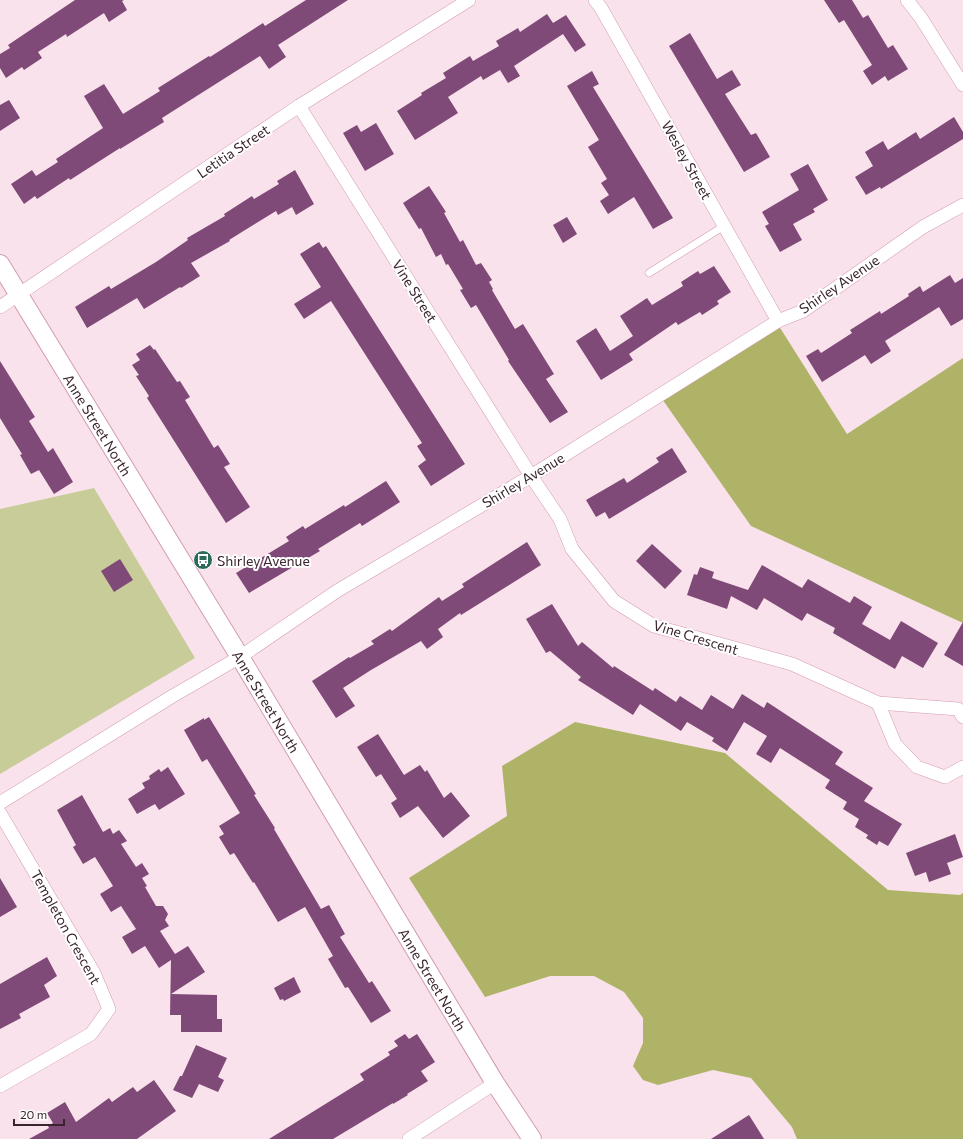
<svg xmlns="http://www.w3.org/2000/svg" width="963" height="1139" font-family="Commissioner,sans-serif">
<style>
.green{fill:#c7cc99}
.forest{fill:#aeb368}
.building{fill:#7f4978}
.lines{fill:none;stroke-linecap:round;stroke-linejoin:round}
.lane-casing{stroke:#d29cb3;stroke-width:8}
.street-casing{stroke:#d29cb3;stroke-width:14}
.secondary-casing{stroke:#d29cb3;stroke-width:20}
.lane{stroke:#fff;stroke-width:7}
.street{stroke:#fff;stroke-width:13}
.secondary{stroke:#fff;stroke-width:18}
.labels{text-anchor:middle;dominant-baseline:central;stroke-width:4;stroke-linejoin:round;paint-order:stroke}
.street-label{font-size:14px;fill:#3a252e;stroke:#fff}
.poi-label{font-size:14px;fill:#3a252e;stroke:#fff;text-anchor:start}
</style>
<rect width="100%" height="100%" fill="#f9e2eb"/>
<path class="green" d="M 94,488 L 195,658 L 0,774 L 0,509 Z"/>
<g class="forest">
<path d="M 777,323 L 847,434 L 963,358 L 963,623 L 751,526 L 660,396 Z"/>
<path d="M 575,722 L 725,753 L 888,890 L 960,895 L 963,893 L 963,1139 L 797,1139 L 792,1127 L 751,1078 L 713,1070 L 658,1085 L 643,1080 L 633,1066 L 643,1043 L 643,1018 L 624,992 L 594,976 L 550,976 L 485,997 L 409,878 L 507,816 L 502,766 Z"/>
</g>
<g class="building">
<path d="M 75,0 L 124,0 L 122,1 L 127,10 L 109,22 L 104,13 L 67,37 L 66,34 L 38,52 L 42,58 L 24,70 L 22,67 L 6,78 L 0,68 L 0,54 L 10,48 L 8,45 Z"/>
<path d="M 306,0 L 348,0 L 278,45 L 286,57 L 269,69 L 260,56 L 162,118 L 164,122 L 120,149 L 120,148 L 70,180 L 69,178 L 37,199 L 35,196 L 24,204 L 11,184 L 32,170 L 36,176 L 58,162 L 56,159 L 103,128 L 84,96 L 104,84 L 123,114 L 160,91 L 158,88 L 209,56 L 210,57 L 263,23 L 265,26 Z"/>
<path d="M 824,0 L 852,0 L 863,18 L 868,15 L 888,48 L 893,45 L 908,69 L 888,81 L 885,76 L 872,85 L 863,71 L 872,65 L 844,20 L 839,23 Z"/>
<path d="M 547,14 L 553,23 L 566,15 L 586,45 L 575,52 L 563,34 L 514,66 L 520,76 L 508,83 L 500,70 L 483,80 L 481,76 L 448,97 L 458,113 L 415,140 L 397,111 L 422,95 L 421,93 L 446,78 L 443,73 L 470,56 L 473,61 L 499,46 L 496,41 L 518,28 L 520,32 Z"/>
<path d="M 690,33 L 717,79 L 732,70 L 741,85 L 725,94 L 751,135 L 756,133 L 770,157 L 744,172 L 669,46 Z"/>
<path d="M 592,71 L 599,84 L 593,87 L 673,218 L 653,229 L 634,197 L 608,214 L 600,201 L 609,195 L 601,183 L 607,179 L 588,147 L 599,140 L 567,86 Z"/>
<path d="M 9,100 L 20,118 L 0,131 L 0,105 Z"/>
<path d="M 954,117 L 963,132 L 963,139 L 881,189 L 880,187 L 866,195 L 855,177 L 873,166 L 865,152 L 883,141 L 888,150 L 916,132 L 920,139 Z"/>
<path d="M 376,123 L 394,154 L 365,171 L 343,133 L 357,125 L 361,132 Z"/>
<path d="M 808,164 L 828,200 L 813,209 L 815,212 L 793,224 L 802,240 L 780,252 L 765,226 L 769,224 L 762,212 L 799,190 L 790,174 Z"/>
<path d="M 295,170 L 314,204 L 296,215 L 292,207 L 278,215 L 276,211 L 229,240 L 230,241 L 191,263 L 200,276 L 181,288 L 180,287 L 144,309 L 137,298 L 87,328 L 75,307 L 109,286 L 111,289 L 156,262 L 188,240 L 187,238 L 225,216 L 224,214 L 252,196 L 254,199 L 279,184 L 277,181 Z"/>
<path d="M 429,186 L 446,212 L 444,213 L 460,242 L 463,240 L 476,265 L 481,263 L 492,280 L 489,282 L 493,289 L 492,290 L 515,329 L 523,324 L 554,374 L 546,379 L 568,412 L 550,423 L 508,361 L 509,360 L 476,305 L 471,308 L 460,290 L 463,289 L 448,264 L 446,265 L 441,254 L 436,257 L 421,228 L 419,229 L 403,203 Z"/>
<path d="M 567,217 L 577,234 L 563,243 L 553,225 Z"/>
<path d="M 319,242 L 323,248 L 326,246 L 465,464 L 431,486 L 418,466 L 426,460 L 417,446 L 422,443 L 331,301 L 304,319 L 294,304 L 321,287 L 300,254 Z"/>
<path d="M 714,266 L 731,292 L 717,301 L 719,304 L 702,315 L 700,312 L 678,325 L 676,322 L 629,354 L 633,360 L 601,380 L 576,341 L 596,328 L 610,351 L 633,336 L 620,316 L 647,298 L 652,305 L 683,286 L 681,282 L 698,271 L 700,274 Z"/>
<path d="M 950,275 L 955,283 L 963,278 L 963,319 L 951,326 L 939,307 L 885,341 L 891,351 L 871,364 L 865,355 L 822,382 L 806,356 L 818,349 L 821,353 L 852,333 L 850,330 L 880,311 L 881,314 L 909,296 L 908,294 L 920,286 L 923,292 Z"/>
<path d="M 150,345 L 154,350 L 155,349 L 177,382 L 180,381 L 190,397 L 185,400 L 214,448 L 218,445 L 230,464 L 224,467 L 250,507 L 226,523 L 147,398 L 149,396 L 136,376 L 139,375 L 132,365 L 140,360 L 136,354 Z"/>
<path d="M 0,361 L 35,417 L 29,421 L 48,452 L 53,448 L 73,482 L 54,494 L 39,470 L 31,474 L 20,455 L 22,454 L 0,418 Z"/>
<path d="M 672,448 L 687,472 L 609,519 L 605,512 L 596,517 L 586,500 L 624,478 L 627,483 L 659,462 L 656,458 Z"/>
<path d="M 386,481 L 400,502 L 362,526 L 360,523 L 318,549 L 320,551 L 249,593 L 236,573 L 289,541 L 286,537 L 303,526 L 305,529 L 344,505 L 345,507 Z"/>
<path d="M 527,542 L 541,565 L 461,615 L 460,613 L 438,629 L 443,637 L 427,649 L 421,641 L 371,670 L 343,688 L 355,706 L 336,718 L 312,681 L 349,657 L 350,658 L 374,644 L 371,641 L 390,629 L 392,631 L 439,597 L 442,601 L 464,587 L 462,584 Z"/>
<path d="M 652,544 L 682,571 L 665,589 L 636,561 Z"/>
<path d="M 120,559 L 133,580 L 114,592 L 101,571 Z"/>
<path d="M 762,565 L 802,588 L 808,579 L 850,603 L 854,596 L 872,607 L 862,624 L 890,640 L 901,621 L 938,643 L 923,668 L 902,656 L 895,669 L 833,633 L 835,628 L 807,613 L 802,621 L 764,598 L 757,610 L 731,596 L 727,609 L 687,595 L 694,574 L 697,575 L 700,567 L 714,572 L 712,578 L 748,590 Z"/>
<path d="M 552,604 L 578,646 L 582,642 L 613,668 L 614,666 L 653,691 L 655,688 L 676,702 L 680,696 L 702,710 L 711,695 L 733,709 L 742,694 L 764,708 L 767,702 L 843,752 L 835,764 L 873,788 L 864,801 L 902,824 L 888,846 L 879,841 L 877,845 L 866,838 L 868,835 L 855,827 L 859,819 L 843,809 L 847,802 L 825,788 L 830,780 L 780,748 L 771,763 L 756,754 L 767,736 L 744,722 L 727,751 L 712,741 L 714,738 L 687,722 L 681,731 L 640,704 L 633,715 L 578,680 L 581,677 L 550,651 L 546,653 L 526,619 Z"/>
<path d="M 963,622 L 963,666 L 944,655 Z"/>
<path d="M 209,717 L 256,794 L 254,795 L 275,828 L 274,829 L 321,909 L 329,905 L 345,934 L 340,937 L 369,983 L 372,981 L 391,1011 L 371,1023 L 348,987 L 345,988 L 328,959 L 333,956 L 305,907 L 278,922 L 254,882 L 253,883 L 234,853 L 230,855 L 219,837 L 224,834 L 219,826 L 240,813 L 207,759 L 202,762 L 184,730 L 204,718 L 204,720 Z"/>
<path d="M 378,734 L 404,775 L 420,765 L 425,772 L 427,770 L 444,798 L 451,792 L 470,816 L 443,838 L 418,806 L 400,818 L 391,803 L 397,799 L 381,774 L 376,777 L 357,747 Z"/>
<path d="M 168,767 L 185,794 L 159,810 L 155,804 L 137,814 L 128,799 L 145,788 L 142,783 L 150,779 L 149,776 L 159,769 L 161,772 Z"/>
<path d="M 82,795 L 103,832 L 110,828 L 113,834 L 119,830 L 127,841 L 121,844 L 136,867 L 142,863 L 149,874 L 142,878 L 147,886 L 145,887 L 156,906 L 163,906 L 168,914 L 165,920 L 169,926 L 160,931 L 175,954 L 188,946 L 205,972 L 171,994 L 217,995 L 217,1019 L 222,1019 L 222,1032 L 181,1032 L 181,1015 L 170,1015 L 171,960 L 159,968 L 145,946 L 132,954 L 122,937 L 136,929 L 121,906 L 111,912 L 100,894 L 113,886 L 95,857 L 83,864 L 73,847 L 76,845 L 57,810 Z"/>
<path d="M 955,834 L 963,857 L 947,863 L 951,874 L 929,882 L 926,872 L 915,876 L 906,853 Z"/>
<path d="M 0,878 L 17,907 L 0,917 Z"/>
<path d="M 47,957 L 57,976 L 44,985 L 50,997 L 19,1014 L 21,1018 L 0,1029 L 0,984 Z"/>
<path d="M 294,977 L 301,992 L 284,1001 L 283,999 L 280,1000 L 274,988 Z"/>
<path d="M 405,1034 L 409,1039 L 417,1034 L 435,1062 L 421,1071 L 428,1081 L 407,1094 L 408,1095 L 393,1104 L 393,1103 L 333,1139 L 269,1139 L 364,1080 L 360,1074 L 390,1055 L 388,1052 L 398,1046 L 394,1041 Z"/>
<path d="M 196,1045 L 227,1058 L 218,1077 L 224,1080 L 218,1092 L 199,1084 L 192,1098 L 173,1090 L 180,1076 L 182,1076 Z"/>
<path d="M 154,1080 L 176,1111 L 137,1139 L 29,1139 L 49,1128 L 48,1126 L 53,1123 L 47,1113 L 65,1102 L 76,1122 L 109,1098 L 112,1102 L 133,1087 L 137,1092 Z"/>
<path d="M 749,1115 L 764,1139 L 711,1139 Z"/>
</g>
<g class="lines">
<defs>
<path id="lane" d="M 649,273 L 724,226"/>
<g id="street">
<path d="M 595,0 L 601,8 L 778,321"/>
<path d="M 907,0 L 921,18 L 963,85"/>
<path d="M 299,106 L 531,476 L 560,519 L 572,549 L 614,601 L 654,626 L 792,664 L 878,703 L 958,709 L 963,717"/>
<path d="M 0,307 L 299,106 L 469,0"/>
<path d="M 878,703 L 895,744 L 917,767 L 945,777 L 963,767"/>
<path d="M 0,803 L 171,697 L 240,657 L 337,591 L 531,476 L 778,321 L 803,311 L 923,227 L 963,205"/>
<path d="M 0,813 L 94,973 L 109,1009 L 91,1034 L 0,1086"/>
<path d="M 409,1139 L 495,1083"/>
</g>
<g id="secondary">
<path id="s1" d="M 0,264 L 240,657 L 495,1083 L 532,1139"/>
</g>
</defs>
<use href="#lane" class="lane-casing"/>
<use href="#street" class="street-casing"/>
<use href="#secondary" class="secondary-casing"/>
<use href="#lane" class="lane"/>
<use href="#street" class="street"/>
<use href="#secondary" class="secondary"/>
</g>
<defs>
<symbol id="bus-disc" viewBox="-11 -11 22 22"><circle r="9.5" fill="#2b6b59" stroke="#fff"/><path d="M-5-6H5V4H4V6H2V4H-2V6H-4V4H-5ZM-3.5-4V0h7V-4ZM-3.5 1.2v1.5H-2V1.2ZM2 1.2v1.5H3.5V1.2Z" fill="#fff"/></symbol>
</defs>
<g fill-rule="evenodd">
<use href="#bus-disc" x="192" y="549" width="22" height="22"/>
</g>
<g class="labels">
<g class="street-label">
<text transform="translate(233 151) rotate(-34)">Letitia Street</text>
<text transform="translate(687 160) rotate(61)">Wesley Street</text>
<text transform="translate(839 284) rotate(-34)">Shirley Avenue</text>
<text transform="translate(415 291) rotate(58)">Vine Street</text>
<text stroke="none"><textPath href="#s1" startOffset="188">Anne Street North</textPath></text>
<text transform="translate(523 480) rotate(-31)">Shirley Avenue</text>
<text transform="translate(696 637) rotate(17)">Vine Crescent</text>
<text stroke="none"><textPath href="#s1" startOffset="512">Anne Street North</textPath></text>
<text transform="translate(66 927) rotate(61)">Templeton Crescent</text>
<text stroke="none"><textPath href="#s1" startOffset="836">Anne Street North</textPath></text>
</g>
<g class="poi-label">
<text x="217" y="560">Shirley Avenue</text>
</g>
</g>
<path d="M14 1119v6h50v-6" fill="none" stroke="#3a252e" stroke-width="2"/>
<text x="20" y="1119" font-size="12" fill="#3a252e" stroke="#ffffff" stroke-width="3" paint-order="stroke">20 m</text>
</svg>
